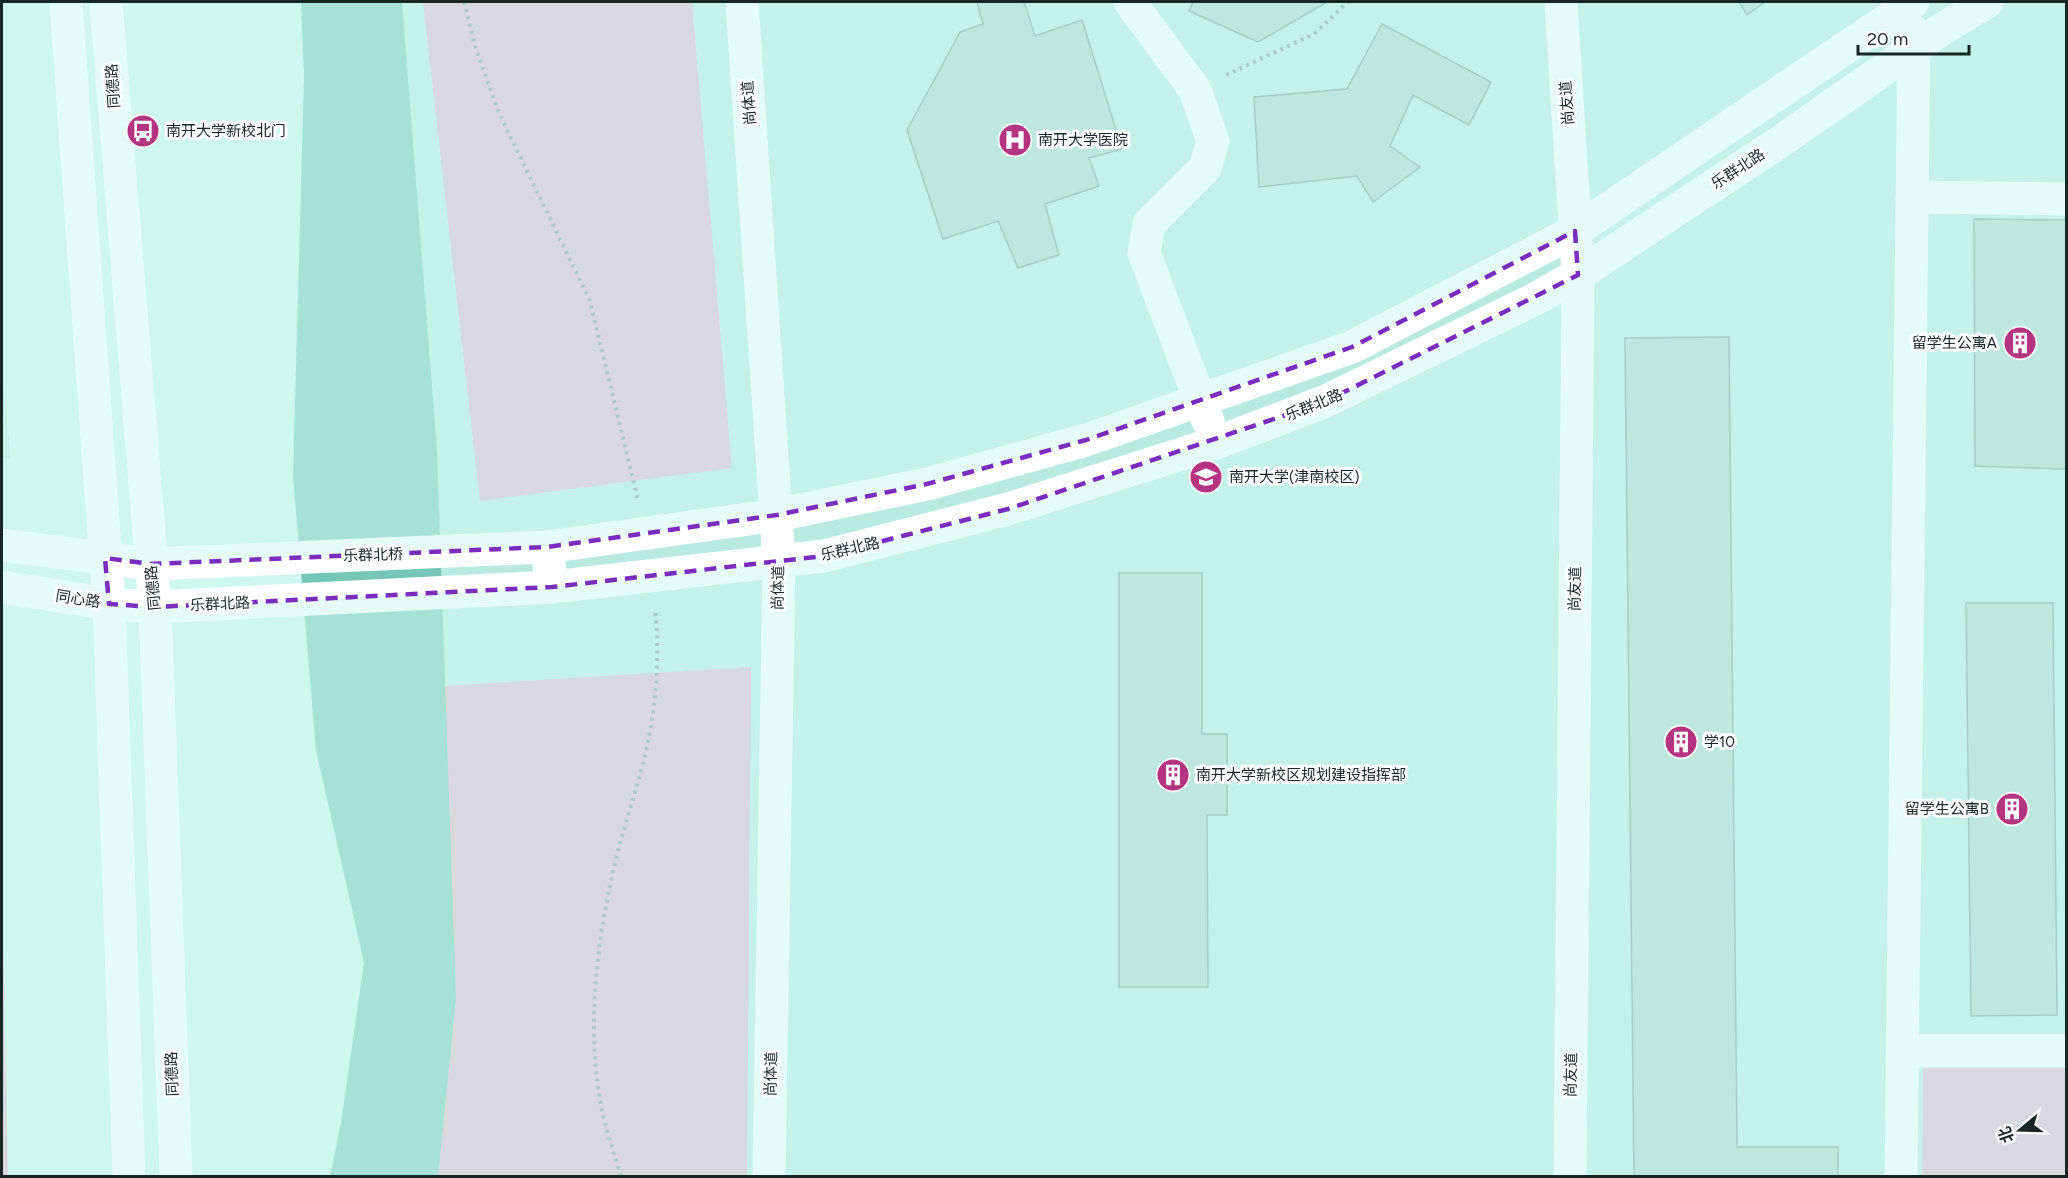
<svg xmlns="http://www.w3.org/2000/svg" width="2068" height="1178" font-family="Figtree,'Noto Sans SC',sans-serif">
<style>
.built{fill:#b8eadf}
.green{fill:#e9b2cd}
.water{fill:#75c6b7}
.building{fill:#abd4cb;stroke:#739a91;stroke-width:1.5}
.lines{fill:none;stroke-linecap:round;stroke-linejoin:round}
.path{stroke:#7a9892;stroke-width:4;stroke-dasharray:3 4.5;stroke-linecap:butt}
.minor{stroke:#fff;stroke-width:33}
.major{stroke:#fff;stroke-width:33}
.marked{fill:none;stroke:#7b2cbf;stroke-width:4.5;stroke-dasharray:12 8;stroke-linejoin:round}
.labels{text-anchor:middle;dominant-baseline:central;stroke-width:6;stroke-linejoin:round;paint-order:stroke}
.street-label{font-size:15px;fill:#172724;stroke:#fff}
.poi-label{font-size:15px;fill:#172724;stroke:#fff;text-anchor:start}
</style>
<rect width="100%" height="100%" fill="#cef8ee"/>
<g class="built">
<path d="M 309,2 L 2066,2 L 2066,1176 L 389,1176 Z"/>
<path d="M 2,374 L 11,459 L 2,457 Z"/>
</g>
<g class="green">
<path d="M 423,2 L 692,2 L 732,468 L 480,501 Z"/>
<path d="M 751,667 L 747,1176 L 426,1176 L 445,686 Z"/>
<path d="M 2,899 L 8,1176 L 2,1176 Z"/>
<path d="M 1923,1064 L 2066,1065 L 2066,1176 L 1922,1176 Z"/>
</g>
<path class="water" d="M 301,2 L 402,2 L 437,451 L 456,998 L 438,1176 L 330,1176 L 341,1123 L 364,963 L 316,750 L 293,476 L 304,77 Z"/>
<g class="building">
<path d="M 977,2 L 1024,2 L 1035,36 L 1082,20 L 1122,149 L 1089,158 L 1099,186 L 1045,204 L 1059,255 L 1018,268 L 998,221 L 943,239 L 907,130 L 960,32 L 983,24 Z"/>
<path d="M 1193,2 L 1327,2 L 1258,42 L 1189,11 Z"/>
<path d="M 1739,2 L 1765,2 L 1747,15 Z"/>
<path d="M 1382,24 L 1491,82 L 1469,125 L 1413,95 L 1390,146 L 1420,167 L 1373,202 L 1357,176 L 1259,187 L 1254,97 L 1347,89 Z"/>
<path d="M 1974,219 L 2066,220 L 2066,469 L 1975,466 Z"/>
<path d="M 1729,337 L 1737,1147 L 1838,1147 L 1838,1176 L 1634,1176 L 1625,338 Z"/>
<path d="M 1119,573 L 1202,573 L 1202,734 L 1227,734 L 1227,815 L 1207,815 L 1208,987 L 1119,987 Z"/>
<path d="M 1966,603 L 2053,603 L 2057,1015 L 1971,1016 Z"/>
</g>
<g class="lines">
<g class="path">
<path d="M 464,2 L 475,46 L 498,111 L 590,301 L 638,500"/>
<path d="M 1226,75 L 1314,34 L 1348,2"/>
<path d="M 621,1176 C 615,1156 608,1136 603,1115 C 586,1038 595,953 612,876 C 619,841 632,806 641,771 C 655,719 661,663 655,609"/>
</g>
<g class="minor">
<path d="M 742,2 L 779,562 L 769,1176"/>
<path d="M 1130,2 L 1195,90 L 1213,141 L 1205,168 L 1149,224 L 1144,253 L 1208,421"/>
<path d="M 1561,2 L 1578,275 L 1570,1176"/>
<path d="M 1912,197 L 2066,199"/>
<path d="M 2,545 L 151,564 L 547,547"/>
<path d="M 2,587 L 109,604 L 155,607 L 552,587 L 824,556 L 1008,509 L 1216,443 L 1324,402 L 1533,300 L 1578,275 L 1784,139 L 1939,31 L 1987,2"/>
<path d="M 552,587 L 547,547 L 777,515 L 927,484 L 1086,440 L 1352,347 L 1575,231 L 1913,2"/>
<path d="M 1903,1051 L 2066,1051"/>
<path d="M 1901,1176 L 1914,32"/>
</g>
<g class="major">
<path d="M 66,2 L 109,604 L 129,1176"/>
<path d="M 106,2 L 155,607 L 176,1176"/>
</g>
</g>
<path d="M0 0H2068V1178H0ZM 1575,231 L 1578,275 L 1324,402 L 1008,509 L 824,556 L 552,587 L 155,607 L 109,604 L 105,558 L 151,564 L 547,547 L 777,515 L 927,484 L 1086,440 L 1352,347 Z" fill="#cef8ee" fill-opacity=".55" fill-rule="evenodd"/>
<path class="marked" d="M 1575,231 L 1578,275 L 1324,402 L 1008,509 L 824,556 L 552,587 L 155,607 L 109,604 L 105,558 L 151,564 L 547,547 L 777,515 L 927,484 L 1086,440 L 1352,347 Z"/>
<defs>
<symbol id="bus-disc" viewBox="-11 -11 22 22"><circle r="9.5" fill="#b43481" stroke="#fff"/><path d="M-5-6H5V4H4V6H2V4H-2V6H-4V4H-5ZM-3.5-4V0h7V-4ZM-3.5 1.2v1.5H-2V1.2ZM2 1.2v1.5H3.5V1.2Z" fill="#fff"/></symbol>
<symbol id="hospital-disc" viewBox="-11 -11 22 22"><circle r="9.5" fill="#b43481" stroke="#fff"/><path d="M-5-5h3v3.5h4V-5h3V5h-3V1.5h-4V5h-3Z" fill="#fff"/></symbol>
<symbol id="building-disc" viewBox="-11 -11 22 22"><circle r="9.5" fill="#b43481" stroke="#fff"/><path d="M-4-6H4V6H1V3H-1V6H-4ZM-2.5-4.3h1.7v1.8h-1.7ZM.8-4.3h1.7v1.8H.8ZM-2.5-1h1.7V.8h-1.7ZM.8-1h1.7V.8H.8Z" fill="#fff"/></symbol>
<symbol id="university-disc" viewBox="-11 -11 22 22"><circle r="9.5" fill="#b43481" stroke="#fff"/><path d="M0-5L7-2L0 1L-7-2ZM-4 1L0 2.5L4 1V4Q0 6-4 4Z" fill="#fff"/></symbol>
</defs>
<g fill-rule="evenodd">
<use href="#bus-disc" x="124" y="112" width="38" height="38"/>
<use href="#hospital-disc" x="996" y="121" width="38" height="38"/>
<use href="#building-disc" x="2001" y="324" width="38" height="38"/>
<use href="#university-disc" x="1187" y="458" width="38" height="38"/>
<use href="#building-disc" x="1662" y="723" width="38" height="38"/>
<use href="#building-disc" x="1154" y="756" width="38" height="38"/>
<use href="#building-disc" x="1993" y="790" width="38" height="38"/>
</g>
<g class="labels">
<g class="street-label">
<text transform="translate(113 86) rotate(-94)">同德路</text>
<text transform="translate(749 103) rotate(-94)">尚体道</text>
<text transform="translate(1567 103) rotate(-94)">尚友道</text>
<text transform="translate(1738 169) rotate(-33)">乐群北路</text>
<text transform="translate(1314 405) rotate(-22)">乐群北路</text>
<text transform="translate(850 549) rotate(-13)">乐群北路</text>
<text transform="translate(373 555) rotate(-2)">乐群北桥</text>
<text transform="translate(153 588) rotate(-95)">同德路</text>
<text transform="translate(778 588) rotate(-89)">尚体道</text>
<text transform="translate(1575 589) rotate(-89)">尚友道</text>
<text transform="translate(78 599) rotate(9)">同心路</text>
<text transform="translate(220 604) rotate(-3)">乐群北路</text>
<text transform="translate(172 1074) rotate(-92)">同德路</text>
<text transform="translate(771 1074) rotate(-89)">尚体道</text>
<text transform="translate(1571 1075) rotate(-89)">尚友道</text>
</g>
<g class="poi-label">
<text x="166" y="131">南开大学新校北门</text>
<text x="1038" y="140">南开大学医院</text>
<text x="1997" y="343" text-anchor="end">留学生公寓A</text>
<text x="1229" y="477">南开大学(津南校区)</text>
<text x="1704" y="742">学10</text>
<text x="1196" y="775">南开大学新校区规划建设指挥部</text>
<text x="1989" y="809" text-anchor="end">留学生公寓B</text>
</g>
</g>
<rect width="2068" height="1178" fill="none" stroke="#172724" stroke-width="6"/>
<g transform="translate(2020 1130) rotate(251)" stroke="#ffffff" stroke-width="4.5" paint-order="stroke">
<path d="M0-4.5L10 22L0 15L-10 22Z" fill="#172724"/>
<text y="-9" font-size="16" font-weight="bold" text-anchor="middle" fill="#172724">北</text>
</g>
<path d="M1858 45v9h111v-9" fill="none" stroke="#172724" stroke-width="3"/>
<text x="1867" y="45" font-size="18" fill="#172724" stroke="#ffffff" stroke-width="4.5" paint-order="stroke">20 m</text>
</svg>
